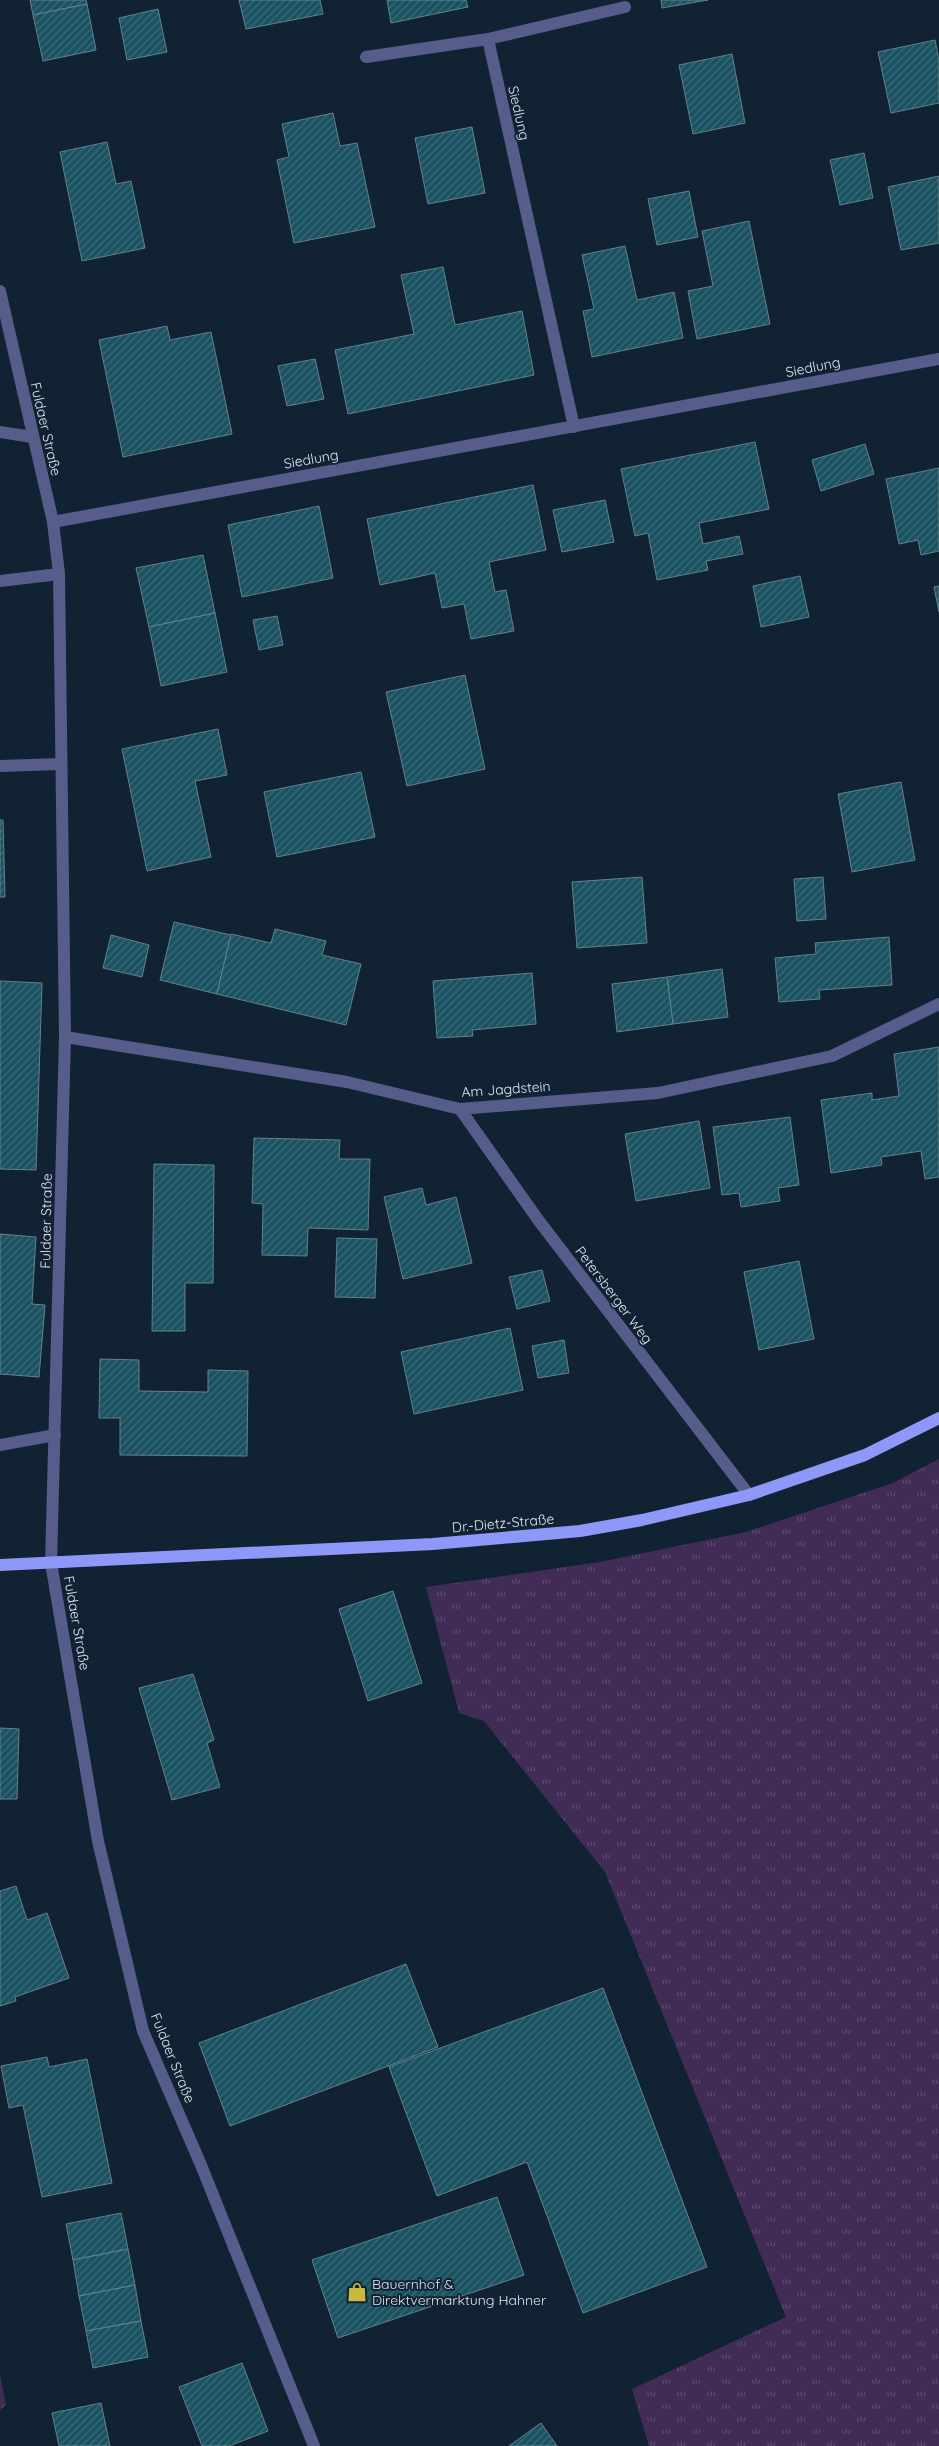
<svg xmlns="http://www.w3.org/2000/svg" width="939" height="2446" font-family="Quicksand,sans-serif">
<style>
.grass{fill:url(#grass-tufts)}
.building{fill:url(#building-hatch);stroke:#63828b}
.lines{fill:none;stroke-linecap:round;stroke-linejoin:round}
.minor{stroke:#575d8b;stroke-width:12}
.major{stroke:#8e98f8;stroke-width:12}
.labels{text-anchor:middle;dominant-baseline:central;stroke-width:4;stroke-linejoin:round;paint-order:stroke}
.street-label{font-size:14px;fill:#dbe6f1;stroke:#112232}
.poi-label{font-size:14px;fill:#dbe6f1;stroke:#112232;text-anchor:start}
</style>
<defs>
<pattern id="grass-tufts" width="24" height="20" patternUnits="userSpaceOnUse" patternTransform="scale(1.25)"><rect width="24" height="20" fill="#412c55"/><path d="M3 7l-1-3M5 7V3M7 7l1-3M15 17l-1-3M17 17v-4M19 17l1-3" fill="none" stroke="#5c4b6e"/></pattern>
<pattern id="building-hatch" width="6" height="6" patternUnits="userSpaceOnUse" patternTransform="scale(1.25)"><rect width="6" height="6" fill="#1a5261"/><path d="M-1 1l2-2M0 6l6-6M5 7l2-2" fill="none" stroke="#3b6b78"/></pattern>
</defs>
<rect width="100%" height="100%" fill="#112232"/>
<g class="grass">
<path d="M 939,1459 L 939,2446 L 649,2446 L 632,2389 L 786,2317 L 605,1872 L 484,1721 L 459,1713 L 426,1587 L 600,1562 L 746,1532 L 893,1483 Z"/>
<path d="M 0,2374 L 6,2405 L 0,2410 Z"/>
</g>
<g class="building">
<path d="M 30,0 L 86,0 L 87,4 L 33,15 Z"/>
<path d="M 239,0 L 320,0 L 323,14 L 246,29 Z"/>
<path d="M 387,0 L 466,0 L 468,7 L 391,23 Z"/>
<path d="M 661,0 L 708,0 L 662,8 Z"/>
<path d="M 87,4 L 96,50 L 43,61 L 33,15 Z"/>
<path d="M 158,9 L 167,52 L 127,60 L 119,18 Z"/>
<path d="M 935,40 L 939,61 L 939,103 L 891,113 L 878,52 Z"/>
<path d="M 732,54 L 745,123 L 693,134 L 679,65 Z"/>
<path d="M 333,113 L 340,146 L 357,143 L 375,227 L 294,243 L 277,160 L 289,157 L 282,124 Z"/>
<path d="M 472,127 L 485,193 L 428,204 L 415,138 Z"/>
<path d="M 107,142 L 116,184 L 131,181 L 145,248 L 82,261 L 60,152 Z"/>
<path d="M 864,153 L 873,198 L 840,205 L 830,160 Z"/>
<path d="M 939,176 L 939,243 L 901,250 L 888,187 Z"/>
<path d="M 689,191 L 698,237 L 657,245 L 648,199 Z"/>
<path d="M 749,221 L 770,324 L 697,339 L 688,291 L 713,286 L 702,231 Z"/>
<path d="M 625,246 L 637,300 L 674,292 L 683,338 L 592,357 L 583,311 L 594,309 L 582,255 Z"/>
<path d="M 443,267 L 455,325 L 522,311 L 534,375 L 348,414 L 335,350 L 414,334 L 401,275 Z"/>
<path d="M 167,326 L 170,340 L 211,332 L 232,434 L 123,457 L 99,340 Z"/>
<path d="M 315,359 L 324,399 L 287,406 L 278,366 Z"/>
<path d="M 755,442 L 769,509 L 699,523 L 703,544 L 739,536 L 743,554 L 706,561 L 708,570 L 657,580 L 648,533 L 635,536 L 621,469 Z"/>
<path d="M 865,444 L 874,474 L 821,491 L 812,460 Z"/>
<path d="M 939,468 L 939,551 L 921,555 L 918,540 L 899,544 L 886,479 Z"/>
<path d="M 533,485 L 546,550 L 489,562 L 495,592 L 506,590 L 514,631 L 471,639 L 464,604 L 442,608 L 435,573 L 380,585 L 367,519 Z"/>
<path d="M 605,500 L 614,542 L 562,552 L 553,510 Z"/>
<path d="M 319,506 L 333,578 L 242,597 L 228,525 Z"/>
<path d="M 203,555 L 215,613 L 149,627 L 136,568 Z"/>
<path d="M 800,576 L 809,617 L 761,627 L 753,586 Z"/>
<path d="M 939,586 L 939,612 L 934,587 Z"/>
<path d="M 215,613 L 227,672 L 161,686 L 149,627 Z"/>
<path d="M 277,616 L 283,645 L 259,650 L 253,620 Z"/>
<path d="M 465,675 L 485,769 L 407,786 L 386,692 Z"/>
<path d="M 218,729 L 227,775 L 195,781 L 211,857 L 147,871 L 122,749 Z"/>
<path d="M 361,772 L 375,837 L 277,857 L 264,792 Z"/>
<path d="M 901,782 L 915,860 L 852,872 L 838,794 Z"/>
<path d="M 0,820 L 3,820 L 5,897 L 0,897 Z"/>
<path d="M 642,877 L 647,943 L 577,948 L 572,882 Z"/>
<path d="M 823,877 L 826,919 L 797,921 L 794,879 Z"/>
<path d="M 174,922 L 231,935 L 217,994 L 160,980 Z"/>
<path d="M 275,929 L 326,941 L 322,955 L 361,964 L 346,1025 L 217,994 L 231,934 L 271,943 Z"/>
<path d="M 111,935 L 149,945 L 142,977 L 103,968 Z"/>
<path d="M 889,937 L 892,985 L 819,990 L 820,999 L 779,1002 L 775,958 L 816,954 L 815,943 Z"/>
<path d="M 722,969 L 728,1017 L 673,1024 L 667,977 Z"/>
<path d="M 532,973 L 536,1024 L 472,1030 L 473,1036 L 437,1038 L 433,981 Z"/>
<path d="M 667,977 L 673,1024 L 617,1032 L 612,984 Z"/>
<path d="M 0,981 L 42,983 L 36,1170 L 0,1169 Z"/>
<path d="M 939,1047 L 939,1177 L 925,1179 L 921,1151 L 881,1157 L 882,1165 L 831,1173 L 821,1100 L 872,1093 L 872,1100 L 899,1096 L 894,1054 Z"/>
<path d="M 790,1117 L 799,1185 L 778,1188 L 780,1201 L 741,1207 L 739,1193 L 722,1195 L 713,1127 Z"/>
<path d="M 699,1121 L 710,1188 L 636,1201 L 625,1134 Z"/>
<path d="M 254,1138 L 340,1140 L 339,1159 L 370,1159 L 368,1230 L 308,1228 L 307,1256 L 262,1255 L 263,1204 L 252,1203 Z"/>
<path d="M 154,1164 L 214,1165 L 213,1283 L 185,1283 L 185,1331 L 152,1331 Z"/>
<path d="M 422,1188 L 426,1205 L 456,1197 L 472,1263 L 403,1279 L 384,1197 Z"/>
<path d="M 0,1234 L 36,1237 L 32,1304 L 45,1305 L 39,1377 L 0,1374 Z"/>
<path d="M 337,1238 L 377,1239 L 375,1298 L 335,1297 Z"/>
<path d="M 799,1261 L 814,1339 L 759,1350 L 744,1272 Z"/>
<path d="M 542,1270 L 550,1301 L 517,1309 L 509,1277 Z"/>
<path d="M 510,1328 L 523,1390 L 414,1414 L 401,1352 Z"/>
<path d="M 564,1340 L 569,1373 L 538,1378 L 532,1346 Z"/>
<path d="M 100,1359 L 139,1360 L 139,1391 L 208,1392 L 208,1370 L 248,1371 L 247,1456 L 120,1455 L 120,1418 L 99,1418 Z"/>
<path d="M 393,1591 L 422,1683 L 368,1701 L 339,1609 Z"/>
<path d="M 193,1674 L 214,1740 L 207,1743 L 220,1787 L 172,1800 L 139,1688 Z"/>
<path d="M 0,1728 L 19,1729 L 17,1799 L 0,1799 Z"/>
<path d="M 16,1886 L 27,1920 L 47,1913 L 69,1978 L 15,1997 L 16,2001 L 0,2006 L 0,1891 Z"/>
<path d="M 406,1964 L 438,2047 L 230,2126 L 199,2043 Z"/>
<path d="M 603,1988 L 707,2267 L 583,2313 L 527,2162 L 437,2196 L 389,2067 Z"/>
<path d="M 47,2057 L 49,2067 L 87,2059 L 112,2183 L 42,2197 L 23,2105 L 9,2108 L 1,2066 Z"/>
<path d="M 497,2197 L 524,2275 L 338,2338 L 312,2260 Z"/>
<path d="M 121,2213 L 128,2249 L 73,2260 L 66,2224 Z"/>
<path d="M 128,2249 L 135,2285 L 79,2296 L 73,2260 Z"/>
<path d="M 135,2285 L 141,2321 L 86,2331 L 79,2296 Z"/>
<path d="M 141,2321 L 148,2357 L 93,2368 L 86,2331 Z"/>
<path d="M 242,2363 L 268,2431 L 229,2446 L 202,2446 L 179,2387 Z"/>
<path d="M 101,2403 L 110,2446 L 59,2446 L 52,2413 Z"/>
<path d="M 541,2423 L 557,2446 L 509,2446 Z"/>
</g>
<g class="lines">
<g class="minor">
<path d="M 488,39 L 574,427"/>
<path d="M 366,57 L 488,39 L 625,7"/>
<path d="M 0,291 L 53,522 L 59,574 L 65,1037 L 51,1563 L 98,1841 L 143,2031 L 201,2165 L 314,2446"/>
<path d="M 0,432 L 32,437"/>
<path d="M 53,522 L 939,359"/>
<path d="M 0,581 L 59,574"/>
<path d="M 0,766 L 60,764"/>
<path d="M 65,1037 L 347,1082 L 460,1109 L 658,1093 L 832,1056 L 939,1004"/>
<path d="M 460,1109 L 539,1221 L 749,1495"/>
<path d="M 0,1445 L 55,1435"/>
</g>
<path class="major" d="M 0,1565 L 433,1544 L 580,1531 L 642,1520 L 749,1495 L 865,1455 L 939,1418"/>
</g>
<defs>
<symbol id="shop-bare" viewBox="-9 -9 18 18"><path d="M-5-2.5h2.3a2.7 3.5 0 0 1 5.4 0H5L5.5 6h-11ZM-1.5-2.5h3a1.5 2.3 0 0 0-3 0Z" fill="#c8bb3b" stroke="#112232" stroke-width="2.5" paint-order="stroke"/></symbol>
</defs>
<g fill-rule="evenodd">
<use href="#shop-bare" x="343" y="2278" width="28" height="28"/>
</g>
<g class="labels">
<g class="street-label">
<text transform="translate(519 113) rotate(77)">Siedlung</text>
<text transform="translate(813 367) rotate(-11)">Siedlung</text>
<text transform="translate(46 429) rotate(77)">Fuldaer Straße</text>
<text transform="translate(311 459) rotate(-10)">Siedlung</text>
<text transform="translate(506 1089) rotate(-4)">Am Jagdstein</text>
<text transform="translate(46 1221) rotate(-89)">Fuldaer Straße</text>
<text transform="translate(614 1295) rotate(53)">Petersberger Weg</text>
<text transform="translate(503 1523) rotate(-5)">Dr.-Dietz-Straße</text>
<text transform="translate(77 1623) rotate(80)">Fuldaer Straße</text>
<text transform="translate(173 2058) rotate(68)">Fuldaer Straße</text>
</g>
<g class="poi-label">
<text x="372" y="2284">Bauernhof &amp;<tspan x="372" dy="16">Direktvermarktung Hahner</tspan></text>
</g>
</g>
</svg>
